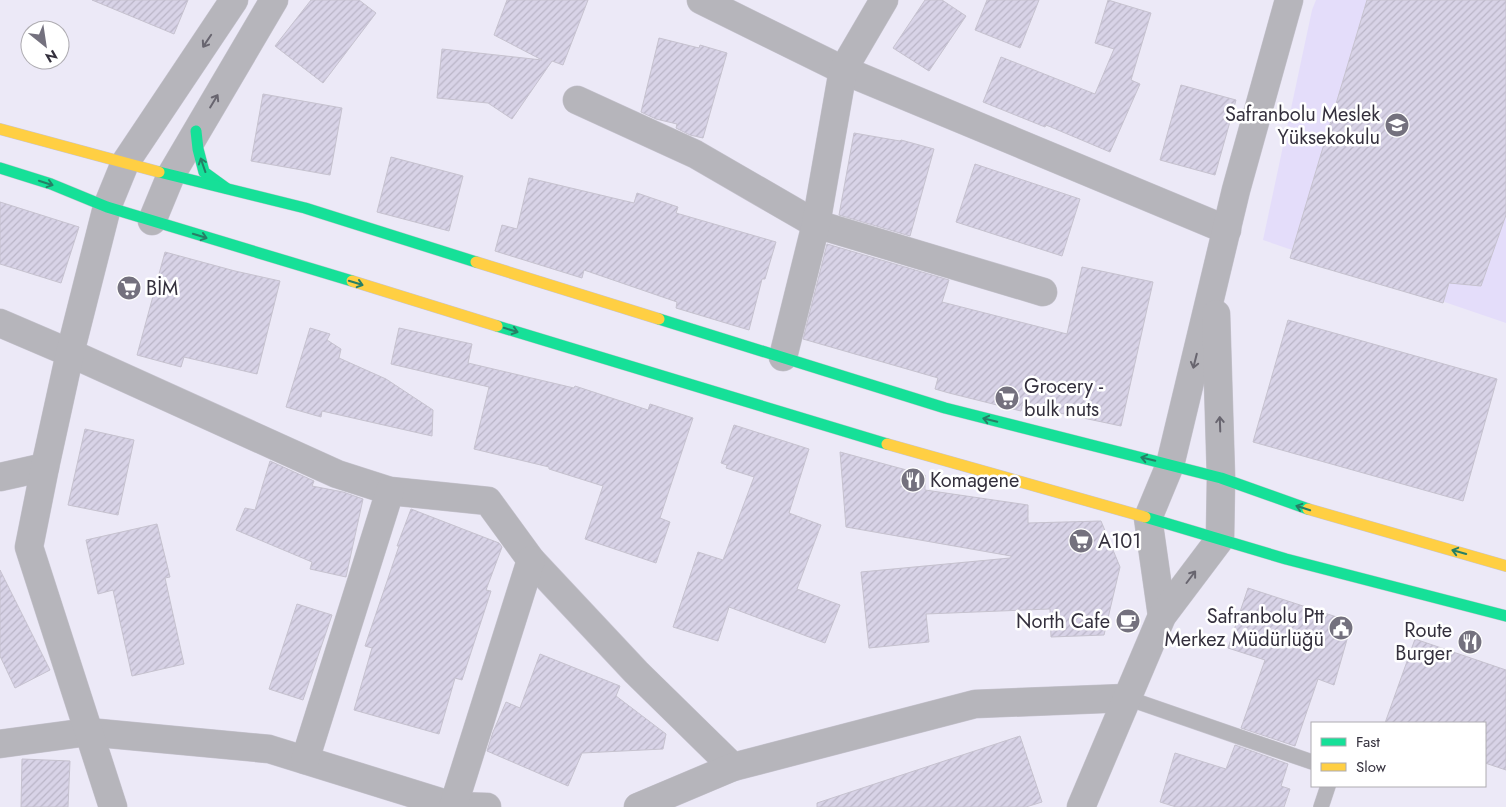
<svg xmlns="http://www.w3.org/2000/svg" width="1506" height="807" font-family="Jost,sans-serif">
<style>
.built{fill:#e4ddfa}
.building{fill:url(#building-hatch);stroke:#c6c2cf}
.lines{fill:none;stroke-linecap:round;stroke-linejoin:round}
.lane-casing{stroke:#c8c5d1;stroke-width:16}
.street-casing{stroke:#c8c5d1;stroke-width:29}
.fast-casing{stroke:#c8c5d1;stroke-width:12}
.slow-casing{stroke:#c8c5d1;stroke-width:12}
.lane{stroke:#b6b5bb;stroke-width:15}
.street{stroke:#b6b5bb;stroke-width:28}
.fast{stroke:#16e098;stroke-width:11}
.slow{stroke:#ffcf43;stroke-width:11}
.oneway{stroke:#68656f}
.oneway2{stroke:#267f66}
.labels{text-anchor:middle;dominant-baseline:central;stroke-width:5;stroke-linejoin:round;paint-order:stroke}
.poi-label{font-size:20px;fill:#34303d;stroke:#fff;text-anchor:end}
</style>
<defs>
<pattern id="building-hatch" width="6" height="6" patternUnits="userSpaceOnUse" patternTransform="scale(1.25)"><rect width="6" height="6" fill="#d8d3e7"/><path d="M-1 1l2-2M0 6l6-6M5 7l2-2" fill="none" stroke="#bab5c7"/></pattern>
</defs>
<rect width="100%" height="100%" fill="#ece9f7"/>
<path class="built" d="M 1316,0 L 1506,0 L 1506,323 L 1263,240 L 1312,10 Z"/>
<g class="building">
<path d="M 92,0 L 188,0 L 174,34 Z"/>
<path d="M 311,0 L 359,0 L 376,13 L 323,83 L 275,46 Z"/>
<path d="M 507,0 L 588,0 L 563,65 L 552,61 L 512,119 L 488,103 L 437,98 L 442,49 L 542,60 L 494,35 Z"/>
<path d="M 925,0 L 942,0 L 966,16 L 929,71 L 893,48 Z"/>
<path d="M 987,0 L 1039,0 L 1020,48 L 975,30 Z"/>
<path d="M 1108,0 L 1151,13 L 1131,80 L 1140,84 L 1110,152 L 1046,125 L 1045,127 L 983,102 L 1001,57 L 1095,94 L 1114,49 L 1095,43 Z"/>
<path d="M 1367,0 L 1506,0 L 1506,215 L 1481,286 L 1449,283 L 1443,303 L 1290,258 Z"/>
<path d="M 659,38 L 699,48 L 700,45 L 727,53 L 703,138 L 690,135 L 676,128 L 677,124 L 656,119 L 641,112 Z"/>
<path d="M 1181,85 L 1236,100 L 1215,175 L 1160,160 Z"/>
<path d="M 263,94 L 342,108 L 330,175 L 251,161 Z"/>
<path d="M 854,133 L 900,141 L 901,140 L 934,149 L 910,236 L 839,215 Z"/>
<path d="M 391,157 L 463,176 L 449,231 L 377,212 Z"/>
<path d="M 975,164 L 1080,199 L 1062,256 L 956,222 Z"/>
<path d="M 529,178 L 634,203 L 637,193 L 678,207 L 676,213 L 776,242 L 765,279 L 762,279 L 749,330 L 676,308 L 677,302 L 584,270 L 582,278 L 495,251 L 502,225 L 517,229 Z"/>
<path d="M 0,202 L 79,227 L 61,283 L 0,264 Z"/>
<path d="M 827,244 L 949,280 L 942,302 L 1067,334 L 1082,267 L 1153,282 L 1121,426 L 1022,405 L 1021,411 L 949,393 L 935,389 L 938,378 L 803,339 Z"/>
<path d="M 165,252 L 235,271 L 280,281 L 257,374 L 184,357 L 181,367 L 137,355 Z"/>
<path d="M 1288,320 L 1497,379 L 1463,501 L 1253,442 Z"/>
<path d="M 310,328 L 330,334 L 327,340 L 341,349 L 339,358 L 386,379 L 433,410 L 432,436 L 322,411 L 321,417 L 286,407 Z"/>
<path d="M 399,328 L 472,344 L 468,363 L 574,388 L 575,386 L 648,410 L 650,404 L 693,418 L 660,518 L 670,522 L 656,563 L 585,539 L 603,486 L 549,469 L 549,467 L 474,449 L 489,387 L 391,364 Z"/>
<path d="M 734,425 L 809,449 L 789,513 L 821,525 L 797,589 L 840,605 L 825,643 L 729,607 L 718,641 L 673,627 L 698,552 L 723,560 L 754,477 L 726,468 L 727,465 L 721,463 Z"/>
<path d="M 85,429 L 134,440 L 118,515 L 68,505 Z"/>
<path d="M 840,452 L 925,475 L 925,490 L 1028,505 L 1028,523 L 1101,521 L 1120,567 L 1104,635 L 1051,637 L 1050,609 L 926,614 L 929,642 L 869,648 L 861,572 L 1010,558 L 1011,556 L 846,527 Z"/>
<path d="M 270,461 L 314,481 L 312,486 L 343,492 L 363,499 L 346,577 L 310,569 L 312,562 L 236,530 L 245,508 L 255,510 Z"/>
<path d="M 411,509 L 499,543 L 502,547 L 486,590 L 491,591 L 462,680 L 455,678 L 439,734 L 354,710 L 372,648 L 365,646 L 399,546 L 397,546 Z"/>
<path d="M 157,524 L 170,577 L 165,578 L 184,664 L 132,676 L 113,590 L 98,594 L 86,540 Z"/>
<path d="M 0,570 L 50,670 L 15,688 L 0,656 Z"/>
<path d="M 1248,588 L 1352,622 L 1334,685 L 1318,679 L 1295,746 L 1241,728 L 1265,660 L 1228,648 Z"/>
<path d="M 297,604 L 332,615 L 303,700 L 269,689 Z"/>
<path d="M 1415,639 L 1506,670 L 1506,770 L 1485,763 L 1485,723 L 1385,723 Z"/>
<path d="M 540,654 L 620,686 L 616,696 L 666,734 L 663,749 L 582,753 L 568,786 L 487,751 L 493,732 L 506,702 L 520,708 Z"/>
<path d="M 1020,736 L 1042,802 L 1026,807 L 817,807 L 817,803 Z"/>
<path d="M 1235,745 L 1288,764 L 1281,786 L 1290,789 L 1284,807 L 1176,807 L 1160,802 L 1175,753 L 1226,769 Z"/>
<path d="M 22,759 L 70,761 L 68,807 L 21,807 Z"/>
</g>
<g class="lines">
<defs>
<g id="lane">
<path d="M 1127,698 L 1312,762"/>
<path d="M 1321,807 L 1328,786"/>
</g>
<g id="street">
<path d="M 701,0 L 843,70 L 1227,230"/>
<path d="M 577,100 L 695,154 L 816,224 L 1043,292"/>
<path d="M 152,221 L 171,175 L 274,0"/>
<path d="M 0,323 L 70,353 L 337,474 L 390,491 L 488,501 L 531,560 L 636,672 L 733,767"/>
<path d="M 783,357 L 816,224 L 843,70 L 884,0"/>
<path d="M 0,477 L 45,467"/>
<path d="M 1162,616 L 1148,518 L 1170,465 L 1236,190 L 1289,0"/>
<path d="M 0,744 L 88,732 L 269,749 L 453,806 L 487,807"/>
<path d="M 305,760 L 390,491"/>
<path d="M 113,807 L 29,547 L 45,467 L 70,353 L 107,207 L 125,163 L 234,0"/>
<path d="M 453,807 L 531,560"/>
<path d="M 638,807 L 733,767 L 975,704 L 1127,698"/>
<path d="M 1081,807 L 1162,616 L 1220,539 L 1221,478 L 1216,314"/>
</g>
<g id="fast">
<path d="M 196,131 L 198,149 L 204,172 L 226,188"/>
<path d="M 0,168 L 51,184 L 107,207 L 352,281"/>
<path d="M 159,172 L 305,208 L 476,262"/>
<path d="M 659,319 L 945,408 L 1221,478 L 1308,509"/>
<path d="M 497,326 L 887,444"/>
<path d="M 1145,517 L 1286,559 L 1506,616"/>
</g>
<g id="slow">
<path d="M 0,129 L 159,172"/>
<path d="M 476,262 L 659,319"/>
<path d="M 352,281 L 497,326"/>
<path d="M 887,444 L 1145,517"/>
<path d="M 1308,509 L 1506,566"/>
</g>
</defs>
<use href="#lane" class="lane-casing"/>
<use href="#street" class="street-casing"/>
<use href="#fast" class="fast-casing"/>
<use href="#slow" class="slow-casing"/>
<use href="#lane" class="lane"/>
<use href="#street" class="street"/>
<use href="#fast" class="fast"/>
<use href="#slow" class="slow"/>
</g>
<defs><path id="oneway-shaft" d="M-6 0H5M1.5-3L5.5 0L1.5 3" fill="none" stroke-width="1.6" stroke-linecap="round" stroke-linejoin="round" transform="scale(1.25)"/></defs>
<g class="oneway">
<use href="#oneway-shaft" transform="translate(207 41) rotate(124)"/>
<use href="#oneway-shaft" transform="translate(214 101) rotate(-59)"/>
<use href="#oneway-shaft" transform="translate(1195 361) rotate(104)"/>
<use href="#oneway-shaft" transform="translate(1220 424) rotate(-92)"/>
<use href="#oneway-shaft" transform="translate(1191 577) rotate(-53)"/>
</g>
<g class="oneway2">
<use href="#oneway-shaft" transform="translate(203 165) rotate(-109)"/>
<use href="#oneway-shaft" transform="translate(46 183) rotate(18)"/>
<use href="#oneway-shaft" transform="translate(200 236) rotate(17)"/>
<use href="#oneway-shaft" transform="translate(356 283) rotate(17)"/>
<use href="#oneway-shaft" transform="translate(511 330) rotate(17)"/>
<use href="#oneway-shaft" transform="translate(990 420) rotate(-166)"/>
<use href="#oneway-shaft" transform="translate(1148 459) rotate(-166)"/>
<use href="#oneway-shaft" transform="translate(1303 508) rotate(-162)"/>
<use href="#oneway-shaft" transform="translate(1459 552) rotate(-164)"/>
</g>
<defs>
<symbol id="university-disc" viewBox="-11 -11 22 22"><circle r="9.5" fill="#74717e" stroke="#fff"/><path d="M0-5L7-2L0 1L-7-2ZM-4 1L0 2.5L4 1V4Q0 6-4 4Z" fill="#fff"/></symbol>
<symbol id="supermarket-disc" viewBox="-11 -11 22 22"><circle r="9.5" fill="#74717e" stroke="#fff"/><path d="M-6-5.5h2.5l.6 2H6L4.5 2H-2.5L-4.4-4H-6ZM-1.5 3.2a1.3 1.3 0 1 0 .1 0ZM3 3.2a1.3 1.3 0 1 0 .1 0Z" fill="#fff"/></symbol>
<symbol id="restaurant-disc" viewBox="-11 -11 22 22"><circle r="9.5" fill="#74717e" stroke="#fff"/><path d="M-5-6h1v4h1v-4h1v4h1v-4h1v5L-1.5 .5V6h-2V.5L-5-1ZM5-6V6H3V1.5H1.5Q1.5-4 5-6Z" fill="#fff"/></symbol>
<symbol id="cafe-disc" viewBox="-11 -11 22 22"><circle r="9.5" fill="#74717e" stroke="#fff"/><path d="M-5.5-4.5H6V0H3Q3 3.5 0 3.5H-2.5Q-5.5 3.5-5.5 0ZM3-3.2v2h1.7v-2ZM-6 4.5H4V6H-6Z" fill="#fff"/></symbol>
<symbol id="civic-disc" viewBox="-11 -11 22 22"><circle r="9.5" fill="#74717e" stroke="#fff"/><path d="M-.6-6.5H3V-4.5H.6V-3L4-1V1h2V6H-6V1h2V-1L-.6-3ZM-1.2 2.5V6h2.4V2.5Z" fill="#fff"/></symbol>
</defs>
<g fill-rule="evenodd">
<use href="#university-disc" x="1383" y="111" width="28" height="28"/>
<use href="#supermarket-disc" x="115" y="274" width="28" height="28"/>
<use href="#supermarket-disc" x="993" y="384" width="28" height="28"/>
<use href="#restaurant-disc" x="899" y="466" width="28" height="28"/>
<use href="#supermarket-disc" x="1067" y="527" width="28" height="28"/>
<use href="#cafe-disc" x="1114" y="607" width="28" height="28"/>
<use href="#civic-disc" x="1327" y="614" width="28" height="28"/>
<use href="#restaurant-disc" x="1456" y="628" width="28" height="28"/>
</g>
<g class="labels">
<g class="poi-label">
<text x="1380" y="114">Safranbolu Meslek<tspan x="1380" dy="23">Yüksekokulu</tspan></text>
<text x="146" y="288" text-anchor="start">BİM</text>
<text x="1024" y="386" text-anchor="start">Grocery -<tspan x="1024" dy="23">bulk nuts</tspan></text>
<text x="930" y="480" text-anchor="start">Komagene</text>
<text x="1098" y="541" text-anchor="start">A101</text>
<text x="1324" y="616">Safranbolu Ptt<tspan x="1324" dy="23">Merkez Müdürlüğü</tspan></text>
<text x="1110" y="621">North Cafe</text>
<text x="1452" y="630">Route<tspan x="1452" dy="23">Burger</tspan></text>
</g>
</g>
<rect x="1311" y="722" width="175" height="65" fill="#ffffff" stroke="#aeacb1"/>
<rect x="1321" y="738" width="25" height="8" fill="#16e098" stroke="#aeacb1"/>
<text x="1356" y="747" font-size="15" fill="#34303d">Fast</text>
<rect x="1321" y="763" width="25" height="8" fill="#ffcf43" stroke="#aeacb1"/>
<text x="1356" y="772" font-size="15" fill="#34303d">Slow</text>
<g transform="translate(45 45) rotate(150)"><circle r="24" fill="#ffffff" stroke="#aeacb1"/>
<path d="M0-4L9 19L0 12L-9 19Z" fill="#74717e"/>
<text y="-8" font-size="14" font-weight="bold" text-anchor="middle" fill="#34303d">N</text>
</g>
</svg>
